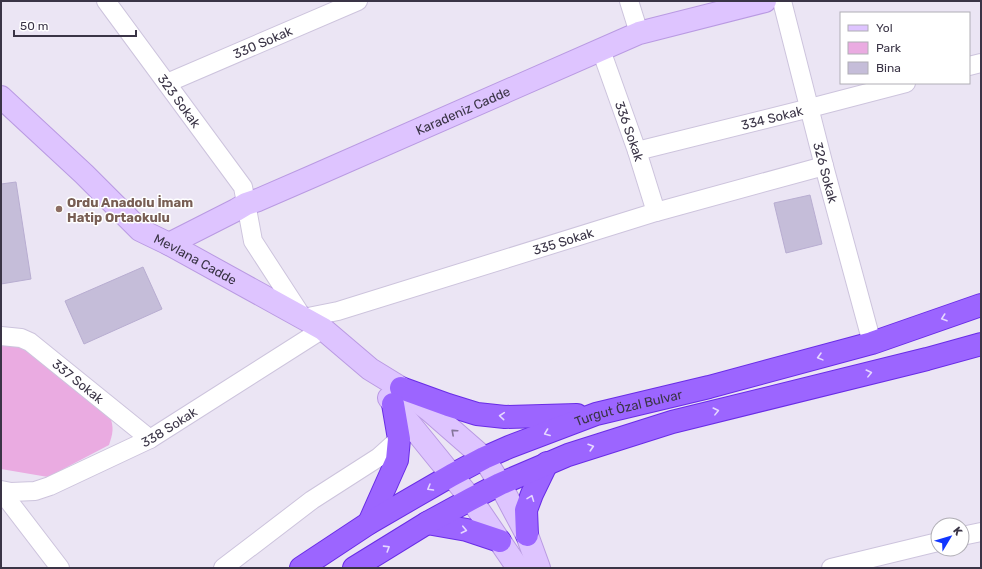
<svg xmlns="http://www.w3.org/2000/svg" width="982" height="569" font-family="Rubik,sans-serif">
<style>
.green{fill:#eaabe1}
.building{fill:#c5bdd9;stroke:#b8add1}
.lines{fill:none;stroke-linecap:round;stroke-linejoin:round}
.street-casing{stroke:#cdc4dd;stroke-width:20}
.secondary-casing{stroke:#b99ae2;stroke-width:24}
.highway-casing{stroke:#692de6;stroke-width:24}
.street{stroke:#fff;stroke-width:18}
.secondary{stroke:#dec4ff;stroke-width:22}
.highway{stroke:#9c65ff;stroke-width:22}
.oneway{stroke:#e6d8ff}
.oneway2{stroke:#847599}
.education-dot{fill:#8d6e63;stroke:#fff;stroke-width:1.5}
.labels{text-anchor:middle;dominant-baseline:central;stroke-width:3;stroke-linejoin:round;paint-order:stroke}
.street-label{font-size:13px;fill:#3a3446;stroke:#fff}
.education-label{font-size:13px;font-weight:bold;fill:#785e54;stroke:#fff;text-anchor:start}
</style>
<rect width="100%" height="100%" fill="#ebe5f4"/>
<path class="green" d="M 1,345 L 26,347 L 110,416 C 114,428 113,433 109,445 L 48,477 L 1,469 Z"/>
<g class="building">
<path d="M 16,182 L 31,279 L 1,284 L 1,184 Z"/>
<path d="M 810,195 L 822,244 L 786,253 L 774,203 Z"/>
<path d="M 143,267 L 162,309 L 84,344 L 65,301 Z"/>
</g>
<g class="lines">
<defs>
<g id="street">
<path id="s1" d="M 106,1 L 243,187 L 253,241 L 303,318 L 338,311 L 656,212 L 824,166"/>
<path d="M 629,1 L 639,33"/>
<path id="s2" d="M 782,1 L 824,166 L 872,343"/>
<path id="s3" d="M 601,50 L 637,151 L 656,212"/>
<path d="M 969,66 L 981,63"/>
<path id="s4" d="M 167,83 L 358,1"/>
<path id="s5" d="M 637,151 L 810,108 L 906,83"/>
<path id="s6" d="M 1,336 L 21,338 L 30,342 L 150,439"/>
<path id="s7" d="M 1,490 L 11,492 L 35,491 L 50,486 L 150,439 L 323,329"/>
<path d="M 1,491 L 60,568"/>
<path d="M 962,536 L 981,532"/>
<path d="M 223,568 L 312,500 L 379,457 L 399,439"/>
<path d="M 831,568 L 938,542"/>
</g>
<g id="secondary">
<path id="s8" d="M 1,97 L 84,174 L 140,230 L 169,244 L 323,329 L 370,369 L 401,388 L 429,410 L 484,458 L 500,484 L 527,535 L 539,568"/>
<path id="s9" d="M 169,244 L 236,210 L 246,204 L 258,200 L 311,177 L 639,33 L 765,1"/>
<path d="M 389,398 L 471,499 L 518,568"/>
</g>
<g id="highway">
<path d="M 401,388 L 448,405 L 477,414 L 505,417 L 577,415"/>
<path d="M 369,523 L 397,460 L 399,439 L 393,404"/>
<path d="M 427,523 L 467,530 L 500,541"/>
<path d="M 527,535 L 526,510 L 532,494 L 547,463"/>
<path id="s10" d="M 301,568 L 369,523 L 452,475 L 484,458 L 509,447 L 596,414 L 709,387 L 872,343 L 981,305"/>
<path d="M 354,568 L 427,523 L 471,499 L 500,484 L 568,455 L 672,422 L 927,359 L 981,344"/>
</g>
</defs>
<use href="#street" class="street-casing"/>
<use href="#secondary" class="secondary-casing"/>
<use href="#highway" class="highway-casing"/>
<use href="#street" class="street"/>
<use href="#secondary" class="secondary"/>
<use href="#highway" class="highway"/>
</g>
<defs><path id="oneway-chevron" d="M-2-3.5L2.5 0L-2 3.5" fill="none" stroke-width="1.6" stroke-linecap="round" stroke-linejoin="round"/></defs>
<g class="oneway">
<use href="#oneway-chevron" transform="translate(944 318) rotate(161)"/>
<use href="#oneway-chevron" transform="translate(820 357) rotate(165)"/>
<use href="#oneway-chevron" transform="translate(869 373) rotate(-14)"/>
<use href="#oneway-chevron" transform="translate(716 411) rotate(-14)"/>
<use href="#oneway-chevron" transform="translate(502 416) rotate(-175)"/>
<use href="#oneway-chevron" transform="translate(547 433) rotate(159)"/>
<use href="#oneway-chevron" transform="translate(591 447) rotate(-17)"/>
<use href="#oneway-chevron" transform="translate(430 488) rotate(150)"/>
<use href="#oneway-chevron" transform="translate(531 498) rotate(-69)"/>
<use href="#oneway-chevron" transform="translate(464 530) rotate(13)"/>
<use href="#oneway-chevron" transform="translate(387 548) rotate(-32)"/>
</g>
<use class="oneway2" href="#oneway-chevron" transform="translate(454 432) rotate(-138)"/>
<circle class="education-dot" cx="59" cy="209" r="4"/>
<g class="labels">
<g class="street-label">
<text stroke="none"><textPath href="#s4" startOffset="104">330 Sokak</textPath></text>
<text stroke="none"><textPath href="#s1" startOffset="124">323 Sokak</textPath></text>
<text stroke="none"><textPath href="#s9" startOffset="323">Karadeniz Cadde</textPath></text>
<text stroke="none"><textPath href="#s5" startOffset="139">334 Sokak</textPath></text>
<text stroke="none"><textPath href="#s3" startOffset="86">336 Sokak</textPath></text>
<text stroke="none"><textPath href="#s2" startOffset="177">326 Sokak</textPath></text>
<text stroke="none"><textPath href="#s1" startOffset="649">335 Sokak</textPath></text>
<text stroke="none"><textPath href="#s8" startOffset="255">Mevlana Cadde</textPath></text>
<text stroke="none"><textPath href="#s6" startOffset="92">337 Sokak</textPath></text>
<text stroke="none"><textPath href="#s10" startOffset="367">Turgut Özal Bulvar</textPath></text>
<text stroke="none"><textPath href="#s7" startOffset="183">338 Sokak</textPath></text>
</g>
<g class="education-label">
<text x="67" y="202">Ordu Anadolu İmam<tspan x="67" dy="15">Hatip Ortaokulu</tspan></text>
</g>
</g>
<rect width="982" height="569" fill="none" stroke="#3a3446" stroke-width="4"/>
<rect x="840" y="12" width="130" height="72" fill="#ffffff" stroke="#b0aeb5"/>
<rect x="848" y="25" width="20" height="6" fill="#dec4ff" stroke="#b0aeb5"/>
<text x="876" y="32" font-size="12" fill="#3a3446">Yol</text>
<rect x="848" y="42" width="20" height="12" fill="#eaabe1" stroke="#b0aeb5"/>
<text x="876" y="52" font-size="12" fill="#3a3446">Park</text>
<rect x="848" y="62" width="20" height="12" fill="#c5bdd9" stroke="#b0aeb5"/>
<text x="876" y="72" font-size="12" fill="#3a3446">Bina</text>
<g transform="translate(950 537) rotate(52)"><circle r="19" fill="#ffffff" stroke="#b0aeb5"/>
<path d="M0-3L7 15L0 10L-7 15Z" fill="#1136ff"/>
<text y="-6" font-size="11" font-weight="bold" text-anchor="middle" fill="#3a3446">K</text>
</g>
<path d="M14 30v6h122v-6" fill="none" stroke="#3a3446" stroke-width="2"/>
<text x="20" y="30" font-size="12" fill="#3a3446" stroke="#ffffff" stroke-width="3" paint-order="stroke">50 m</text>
</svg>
